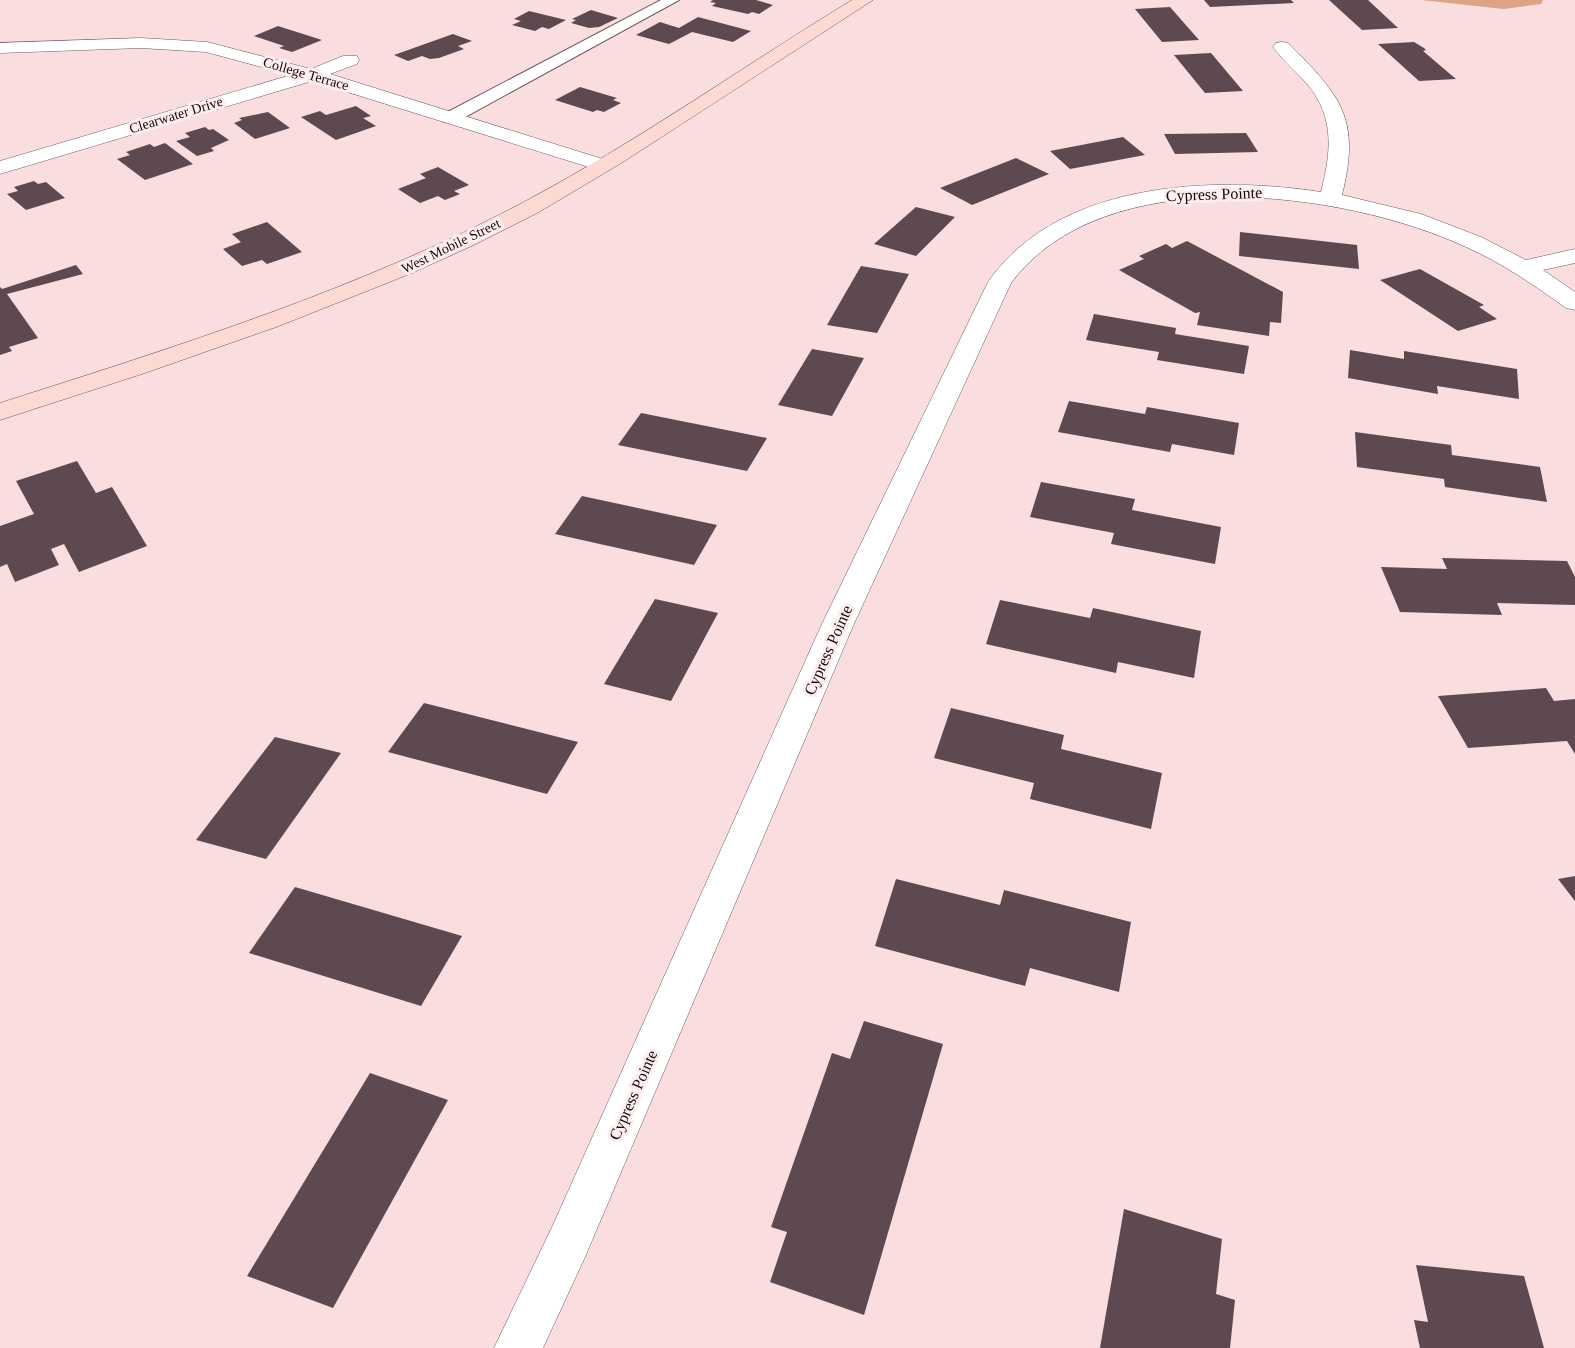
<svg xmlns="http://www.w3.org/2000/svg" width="1575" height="1348" font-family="Georgia,serif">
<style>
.forest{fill:#dda384}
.building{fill:#5e4951}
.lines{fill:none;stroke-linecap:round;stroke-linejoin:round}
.lane-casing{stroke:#70595b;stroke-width:2}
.street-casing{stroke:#70595b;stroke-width:1}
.secondary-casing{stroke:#70595b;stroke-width:1}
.lane{fill:#fff;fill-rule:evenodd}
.street{fill:#fff;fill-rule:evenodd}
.secondary{fill:#fdd9d3;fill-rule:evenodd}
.labels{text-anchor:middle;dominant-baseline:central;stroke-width:6;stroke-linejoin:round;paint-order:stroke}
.far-street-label{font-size:14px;fill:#140b0c;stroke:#feedef}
.street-label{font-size:16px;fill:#140b0c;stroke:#feedef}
</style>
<rect width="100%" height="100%" fill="#f9dddf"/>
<path class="forest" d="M 1421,0 L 1543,0 L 1541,4 L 1504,9 Z"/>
<g class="building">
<path d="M 713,0 L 756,0 L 773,5 L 759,14 L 752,12 L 748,14 L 712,6 L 716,3 L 710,2 Z"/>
<path d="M 1204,0 L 1291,0 L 1294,3 L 1210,7 Z"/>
<path d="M 1329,0 L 1368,0 L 1398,28 L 1362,30 Z"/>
<path d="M 1170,7 L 1199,40 L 1162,42 L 1135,9 Z"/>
<path d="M 591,10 L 601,13 L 618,18 L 599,27 L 589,28 L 571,23 L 576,20 L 572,19 Z"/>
<path d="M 529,11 L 566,20 L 549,29 L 542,27 L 535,31 L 512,25 L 521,21 L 514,19 Z"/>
<path d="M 698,17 L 751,31 L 733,42 L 692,32 L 669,44 L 636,35 L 660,22 L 679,28 Z"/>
<path d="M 278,26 L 322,40 L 292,52 L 279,48 L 284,46 L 254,36 Z"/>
<path d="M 453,34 L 472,41 L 458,46 L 464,49 L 439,58 L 430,59 L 422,56 L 408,61 L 394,55 Z"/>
<path d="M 1414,42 L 1424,48 L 1426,50 L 1423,51 L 1456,79 L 1419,81 L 1378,44 Z"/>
<path d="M 1211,53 L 1243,91 L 1205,93 L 1174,55 Z"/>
<path d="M 580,87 L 617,98 L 613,100 L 621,103 L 604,112 L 597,110 L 593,112 L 555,100 Z"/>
<path d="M 356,106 L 371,116 L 363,118 L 376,126 L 336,140 L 301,117 L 320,111 L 326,115 Z"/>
<path d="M 268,112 L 290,128 L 255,139 L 234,123 L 242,120 L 239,118 Z"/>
<path d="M 205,127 L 209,130 L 213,129 L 229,140 L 211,148 L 214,151 L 197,156 L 176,141 L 190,137 L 185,133 Z"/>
<path d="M 1246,133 L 1258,152 L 1175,154 L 1164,134 Z"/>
<path d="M 1123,137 L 1145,155 L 1070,169 L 1050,151 Z"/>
<path d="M 165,143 L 193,164 L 145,180 L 117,159 L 130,155 L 126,152 L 150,144 L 154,147 Z"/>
<path d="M 1016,158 L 1049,174 L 972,205 L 940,188 Z"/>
<path d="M 438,167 L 469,185 L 454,191 L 460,194 L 445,200 L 438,196 L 420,203 L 398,189 L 426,178 L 420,174 Z"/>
<path d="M 34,181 L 38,184 L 46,182 L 65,198 L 26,210 L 7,194 L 18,191 L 14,187 Z"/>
<path d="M 916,207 L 955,217 L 916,256 L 874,244 Z"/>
<path d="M 267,222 L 302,252 L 267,264 L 262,260 L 242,266 L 223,249 L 241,242 L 232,234 Z"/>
<path d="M 1240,232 L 1357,245 L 1359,269 L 1239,256 Z"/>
<path d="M 1187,241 L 1283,292 L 1281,323 L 1270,322 L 1269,336 L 1197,325 L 1200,312 L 1195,313 L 1119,270 L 1144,259 L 1139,256 L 1166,244 L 1172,248 Z"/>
<path d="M 76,265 L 83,274 L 7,294 L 38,338 L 9,347 L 12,351 L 0,355 L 0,287 L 2,289 Z"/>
<path d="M 861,266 L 909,274 L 877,333 L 827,325 Z"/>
<path d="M 1420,269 L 1484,305 L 1479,307 L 1497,319 L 1458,331 L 1380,280 Z"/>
<path d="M 1094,314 L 1176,328 L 1175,334 L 1249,346 L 1244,374 L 1157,360 L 1159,352 L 1086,340 Z"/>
<path d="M 812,349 L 864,358 L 832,416 L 778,405 Z"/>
<path d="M 1350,350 L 1404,359 L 1404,351 L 1517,369 L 1519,399 L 1437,386 L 1438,394 L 1348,378 Z"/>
<path d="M 1069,401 L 1145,414 L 1147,407 L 1239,423 L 1234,455 L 1172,444 L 1170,452 L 1058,432 Z"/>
<path d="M 641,413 L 767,438 L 747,471 L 618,445 Z"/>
<path d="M 1355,432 L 1451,445 L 1452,455 L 1540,467 L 1547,502 L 1445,487 L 1444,479 L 1357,467 Z"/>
<path d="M 77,461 L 96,493 L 112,487 L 147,546 L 79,572 L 64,544 L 51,549 L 59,565 L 15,582 L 7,564 L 0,567 L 0,526 L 34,514 L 16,481 Z"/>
<path d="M 1041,482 L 1135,499 L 1132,510 L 1221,527 L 1215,564 L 1111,544 L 1114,533 L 1030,517 Z"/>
<path d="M 582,496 L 717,525 L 694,565 L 555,534 Z"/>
<path d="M 1442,558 L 1567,561 L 1575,577 L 1575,605 L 1497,603 L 1502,615 L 1400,612 L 1381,567 L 1447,569 Z"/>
<path d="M 655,599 L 718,613 L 671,701 L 604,684 Z"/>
<path d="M 1000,600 L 1090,618 L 1093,608 L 1201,631 L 1194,678 L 1118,662 L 1116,673 L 986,644 Z"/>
<path d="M 1546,688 L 1554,701 L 1575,699 L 1575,754 L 1567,741 L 1468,748 L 1438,696 Z"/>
<path d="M 424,703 L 578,742 L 547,794 L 388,752 Z"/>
<path d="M 951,708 L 1064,735 L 1061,749 L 1162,773 L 1151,829 L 1030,799 L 1034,783 L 934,758 Z"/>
<path d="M 275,737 L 341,753 L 266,859 L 196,840 Z"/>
<path d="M 1575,876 L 1575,901 L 1558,879 Z"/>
<path d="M 896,879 L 1000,905 L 1004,890 L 1131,922 L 1119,992 L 1030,968 L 1025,986 L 875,946 Z"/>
<path d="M 295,887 L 462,936 L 421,1006 L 249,953 Z"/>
<path d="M 864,1021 L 943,1044 L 864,1315 L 770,1282 L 787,1232 L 771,1227 L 832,1053 L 850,1059 Z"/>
<path d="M 370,1073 L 448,1100 L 333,1308 L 247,1276 Z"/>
<path d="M 1124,1209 L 1222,1239 L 1216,1294 L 1235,1300 L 1230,1348 L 1100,1348 Z"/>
<path d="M 1416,1265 L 1524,1276 L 1544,1348 L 1420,1348 L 1414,1320 L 1428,1322 Z"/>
</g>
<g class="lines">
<defs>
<path id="lane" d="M 661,0 L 679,0 L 456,122 L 444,122 L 441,118 L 444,114 Z"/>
<g id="street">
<path d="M 141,38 L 207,42 L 311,69 L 343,56 L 357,56 L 359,60 L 357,64 L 330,74 L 609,161 L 613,165 L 609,169 L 602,171 L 595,169 L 312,81 L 0,174 L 0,161 L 291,75 L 206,52 L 141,48 L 0,53 L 0,43 Z"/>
<path d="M 1282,42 L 1288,43 C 1341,96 1361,118 1342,195 L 1421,214 L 1481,237 L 1526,260 L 1575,249 L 1575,263 L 1543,270 L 1575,292 L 1575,310 L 1566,308 C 1534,285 1502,263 1466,247 C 1343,190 1103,159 1011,283 L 853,626 L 585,1257 L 543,1348 L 494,1348 L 553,1225 L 821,626 L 988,282 C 1057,182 1211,175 1321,192 C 1331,153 1335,118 1308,85 C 1297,72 1283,61 1273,47 L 1276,43 Z"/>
</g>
<path id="secondary" d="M 852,0 L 873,0 L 623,162 L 539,212 L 476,244 L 412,273 L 279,326 L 145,373 L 0,420 L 0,403 C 178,346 358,290 524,202 C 637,142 742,67 852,0 Z"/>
</defs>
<use href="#lane" class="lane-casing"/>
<use href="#street" class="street-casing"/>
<use href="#secondary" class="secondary-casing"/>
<use href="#lane" class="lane"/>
<use href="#street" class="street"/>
<use href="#secondary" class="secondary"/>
</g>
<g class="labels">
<g class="far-street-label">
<text transform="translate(306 74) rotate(16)">College Terrace</text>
<text transform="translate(176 115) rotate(-17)">Clearwater Drive</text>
<text transform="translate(451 246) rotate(-26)">West Mobile Street</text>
</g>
<g class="street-label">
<text transform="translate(1214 194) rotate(-2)">Cypress Pointe</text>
<text transform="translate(828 650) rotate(-66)">Cypress Pointe</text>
<text transform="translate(633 1095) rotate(-66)">Cypress Pointe</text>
</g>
</g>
</svg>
